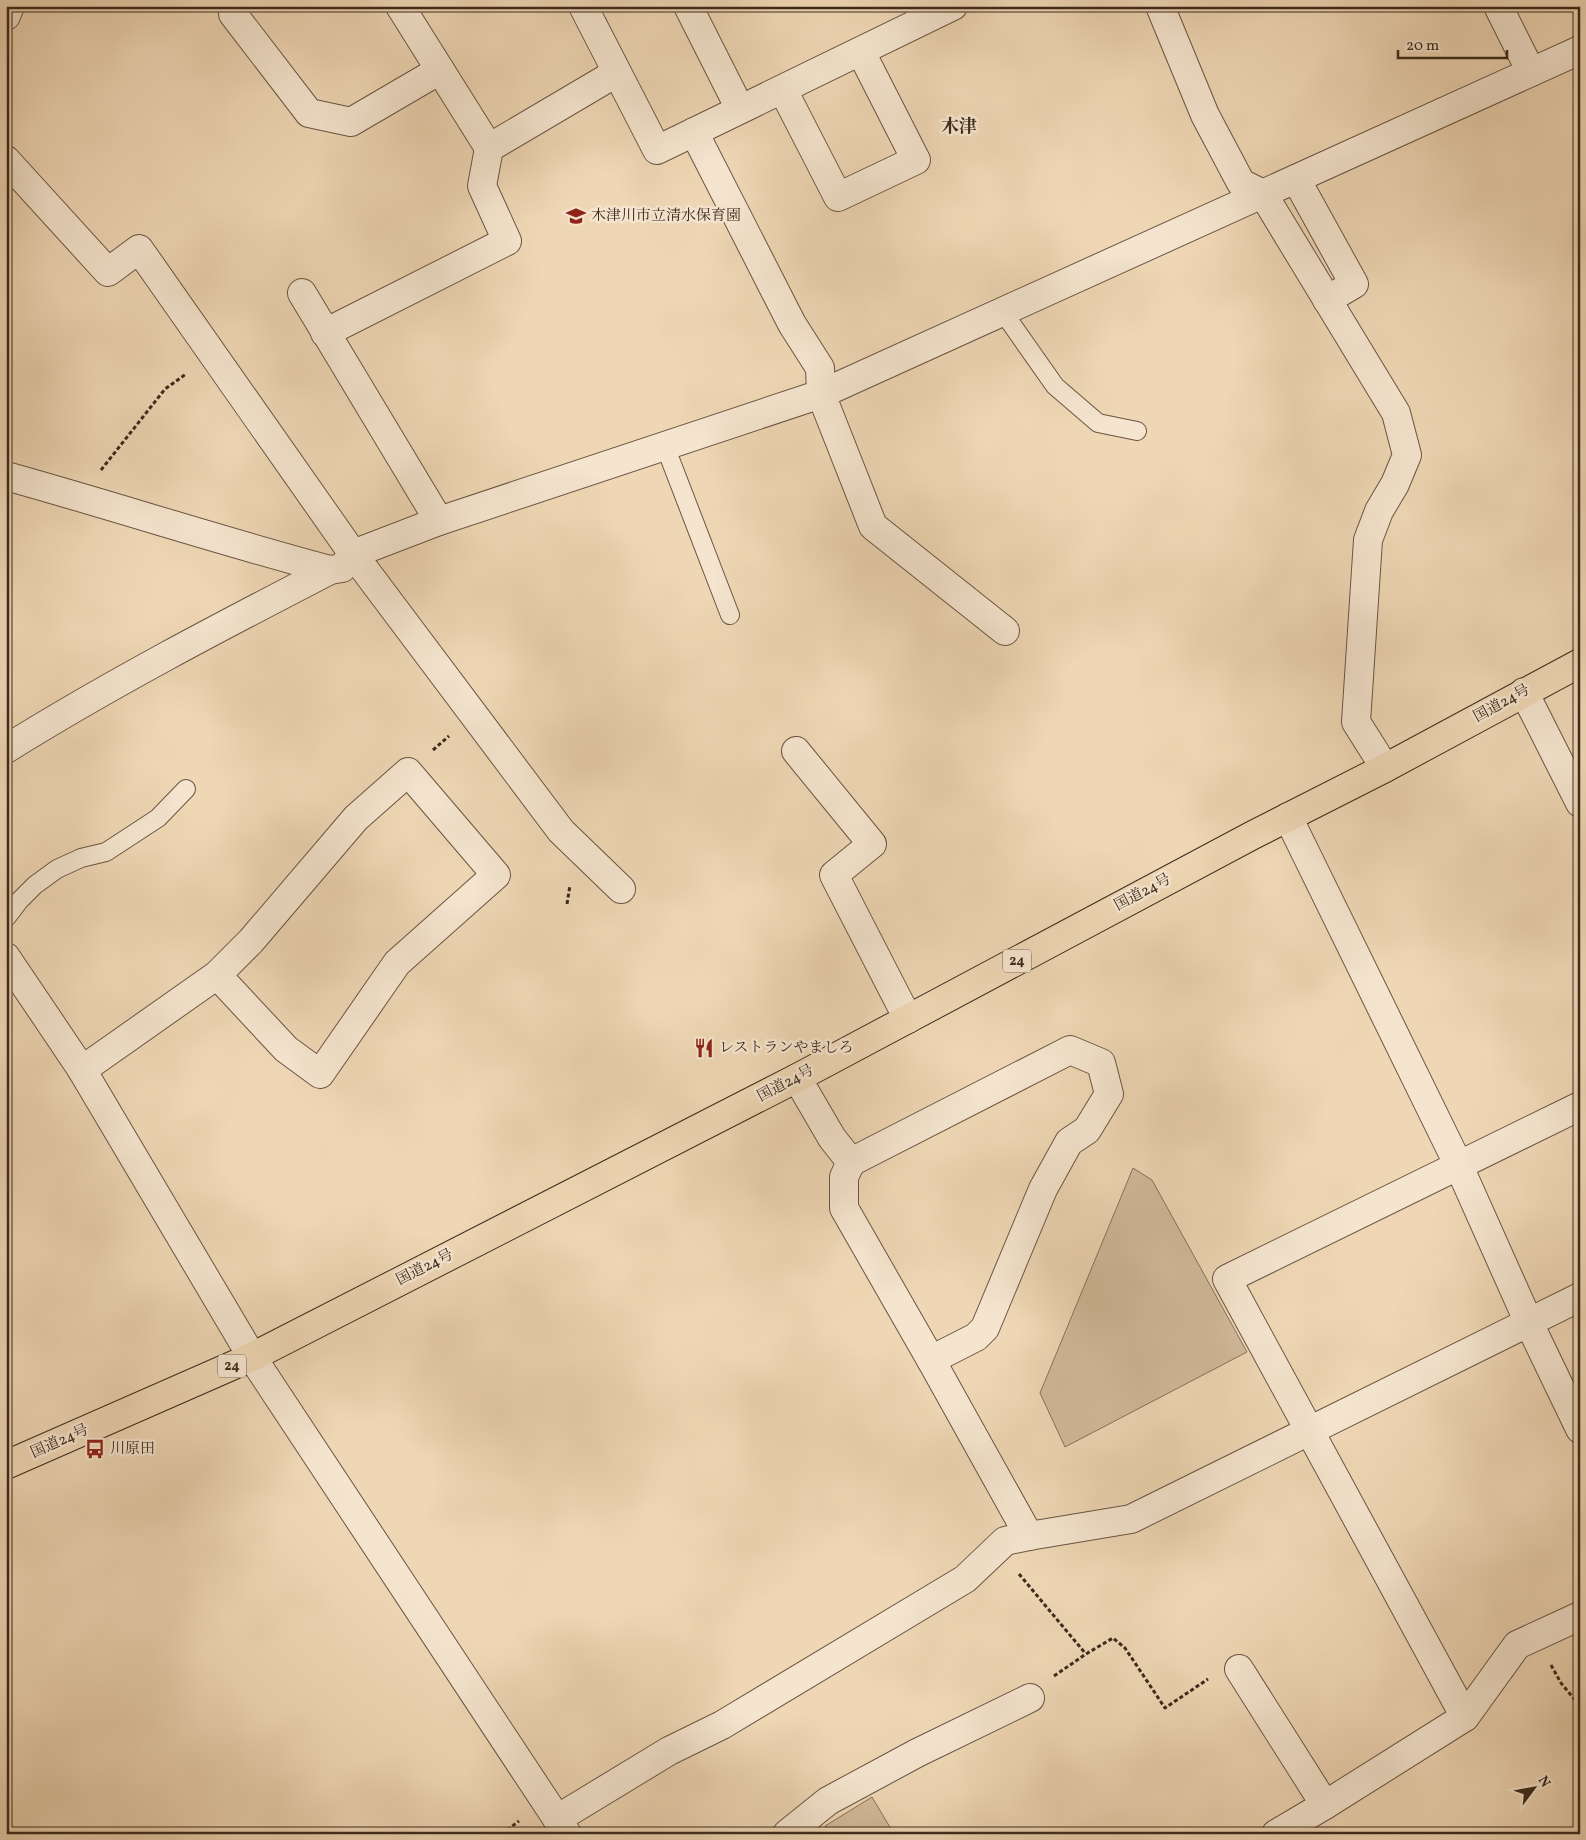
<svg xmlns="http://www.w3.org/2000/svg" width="1586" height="1840" font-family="Vollkorn,'Noto Serif JP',serif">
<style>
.green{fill:#d1ba9b;stroke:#86725c}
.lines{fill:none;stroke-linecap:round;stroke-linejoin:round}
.service-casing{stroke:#695543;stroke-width:20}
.minor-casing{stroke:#695543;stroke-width:30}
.trunk-casing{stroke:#3c2a1d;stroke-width:30}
.path{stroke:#3c2a1d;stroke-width:3;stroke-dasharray:4 2.5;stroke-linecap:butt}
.service{stroke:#f5e5cf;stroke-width:18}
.minor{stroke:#f5e5cf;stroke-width:28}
.trunk{stroke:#efd7b5;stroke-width:28}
.labels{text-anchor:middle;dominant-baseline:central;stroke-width:5;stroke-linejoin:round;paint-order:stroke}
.shield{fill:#f5e5cf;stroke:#746252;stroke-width:1}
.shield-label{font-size:14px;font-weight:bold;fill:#3c2a1d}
.poi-label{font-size:15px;fill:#3c2a1d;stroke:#f5e5cf;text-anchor:start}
.street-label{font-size:15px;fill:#3c2a1d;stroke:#f5e5cf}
.quarter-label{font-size:18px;font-weight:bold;fill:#3c2a1d;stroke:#f5e5cf}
</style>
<rect width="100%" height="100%" fill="#efd7b5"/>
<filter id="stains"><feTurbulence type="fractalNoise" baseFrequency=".004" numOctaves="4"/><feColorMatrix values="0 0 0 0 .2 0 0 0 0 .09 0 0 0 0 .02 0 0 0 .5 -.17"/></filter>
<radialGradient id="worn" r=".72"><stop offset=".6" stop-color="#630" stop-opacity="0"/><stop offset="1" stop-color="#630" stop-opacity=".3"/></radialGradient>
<g class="green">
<path d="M 1133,1168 L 1152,1180 L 1247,1352 L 1065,1447 L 1040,1393 Z"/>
<path d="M 872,1797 L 894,1834 L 831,1834 L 825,1826 Z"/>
</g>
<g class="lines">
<defs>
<g id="service">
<path d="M 1003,312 L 1055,386 L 1098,423 L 1137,431"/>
<path d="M 665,446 L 730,615"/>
<path d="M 6,918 L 19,901 L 35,885 L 57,869 L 81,858 L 106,852 L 158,818 L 186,789"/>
</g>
<g id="minor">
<path d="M 400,6 L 489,148 L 616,73"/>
<path d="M 583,6 L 657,150 L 953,6"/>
<path d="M 688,6 L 740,109"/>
<path d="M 1160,6 L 1205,115 L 1241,183 L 1263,194 L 1396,413 L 1407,455 L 1395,484 L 1379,511 L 1368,540 L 1356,722 L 1385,768"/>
<path d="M 1498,6 L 1531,72"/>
<path d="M 233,14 L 309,113 L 351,122 L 440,70"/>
<path d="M 6,16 L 10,6"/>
<path d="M 783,90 L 838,197 L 916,160 L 861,52"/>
<path d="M 694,132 L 792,324 L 820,368 L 821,394 L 873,526 L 1005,631"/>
<path d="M 6,160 L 108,272 L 139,249 L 353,554 L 561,831 L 621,889"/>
<path d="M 1296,179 L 1354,284 L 1327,300"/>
<path d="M 302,293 L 439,521"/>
<path d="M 325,333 L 507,241 L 482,186 L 489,148"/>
<path d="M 6,476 C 114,506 221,541 330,570"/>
<path d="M 1524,692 L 1580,803"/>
<path d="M 6,749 C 112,683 220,627 330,570 L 342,568 L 353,554 L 439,521 L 821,394 L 1580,50"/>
<path d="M 796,751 L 872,844 L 834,875 L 908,1019"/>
<path d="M 1288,817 L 1458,1164 L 1529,1323 L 1580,1429"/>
<path d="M 6,957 L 82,1070 L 252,1357 L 567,1834"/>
<path d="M 82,1070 L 217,975 L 251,941 L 356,818 L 408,772 L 496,875 L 397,963 L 320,1074 L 286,1049 L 217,975"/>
<path d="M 797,1078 L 832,1138 L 851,1162 L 1070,1050 L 1101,1063 L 1109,1094 L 1087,1130 L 1069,1142 L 1043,1189 L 985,1328 L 976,1337 L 931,1360 L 1029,1536 L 1131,1519 L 1580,1297"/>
<path d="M 1580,1106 L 1227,1279 L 1465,1717 L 1517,1645 L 1580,1616"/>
<path d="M 851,1162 L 844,1177 L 844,1208 L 931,1360"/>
<path d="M 1239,1669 L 1325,1805"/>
<path d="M 557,1819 L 669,1751 L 722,1725 L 965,1579 L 1005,1541 L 1029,1536"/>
<path d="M 787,1834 L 828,1801 L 917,1753 L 1030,1698"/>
<path d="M 1276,1834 L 1325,1805 L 1465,1717"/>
</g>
<path id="trunk" d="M 6,1465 L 252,1357 L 797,1078 L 1253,835 L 1385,768 L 1580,663"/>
</defs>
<use href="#service" class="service-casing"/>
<use href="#minor" class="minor-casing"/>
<use href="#trunk" class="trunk-casing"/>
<g class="path">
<path d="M 101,470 L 165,389 L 186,374"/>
<path d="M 433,750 L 449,736"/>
<path d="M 567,904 L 570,885"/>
<path d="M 1019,1574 L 1085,1653"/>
<path d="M 1551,1665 L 1561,1683 L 1580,1706"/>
<path d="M 1054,1676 L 1086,1654 L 1113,1638 L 1125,1648 L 1165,1708 L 1208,1679"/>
<path d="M 502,1834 L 519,1821"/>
</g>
<use href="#service" class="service"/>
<use href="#minor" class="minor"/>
<use href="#trunk" class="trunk"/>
</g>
<defs>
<symbol id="school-bare" viewBox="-9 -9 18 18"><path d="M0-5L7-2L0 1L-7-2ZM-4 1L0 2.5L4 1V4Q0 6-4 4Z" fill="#8f2418" stroke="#f5e5cf" stroke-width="2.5" paint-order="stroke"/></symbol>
<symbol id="restaurant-bare" viewBox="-9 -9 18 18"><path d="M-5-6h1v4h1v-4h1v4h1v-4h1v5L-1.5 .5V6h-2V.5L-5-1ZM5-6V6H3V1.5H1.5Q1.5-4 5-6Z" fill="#8f2418" stroke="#f5e5cf" stroke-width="2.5" paint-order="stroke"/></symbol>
<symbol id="bus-bare" viewBox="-9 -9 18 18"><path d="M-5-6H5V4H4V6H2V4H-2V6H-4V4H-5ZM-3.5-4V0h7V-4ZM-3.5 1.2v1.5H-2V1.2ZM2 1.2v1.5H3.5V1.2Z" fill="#8f2418" stroke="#f5e5cf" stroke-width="2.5" paint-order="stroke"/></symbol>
</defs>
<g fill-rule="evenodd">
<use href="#school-bare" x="562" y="202" width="28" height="28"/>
<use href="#restaurant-bare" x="690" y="1034" width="28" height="28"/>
<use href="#bus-bare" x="81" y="1435" width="28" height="28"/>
</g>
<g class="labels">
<g class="shield">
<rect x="1003" y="949.5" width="28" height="23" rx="4"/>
<rect x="218" y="1354.5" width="28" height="23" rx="4"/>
</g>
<g class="shield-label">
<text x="1017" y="961">24</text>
<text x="232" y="1366">24</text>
</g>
<g class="poi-label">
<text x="591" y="216">木津川市立清水保育園</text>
<text x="719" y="1048">レストランやましろ</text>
<text x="110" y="1449">川原田</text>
</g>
<g class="street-label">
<text transform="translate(1502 704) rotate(-29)">国道24号</text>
<text transform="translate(1143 893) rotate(-28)">国道24号</text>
<text transform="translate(786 1084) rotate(-28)">国道24号</text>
<text transform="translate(425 1268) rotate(-27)">国道24号</text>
<text transform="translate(60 1442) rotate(-24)">国道24号</text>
</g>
<g class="quarter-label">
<text x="959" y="127">木津</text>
</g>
</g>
<rect width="1586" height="1840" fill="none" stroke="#efd7b5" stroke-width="25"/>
<rect x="8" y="8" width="1571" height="1825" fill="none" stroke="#3c2a1d" stroke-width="2.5"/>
<rect x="12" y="12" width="1561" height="1815" fill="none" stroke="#3c2a1d"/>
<g transform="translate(1534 1788) rotate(58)" stroke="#f5e5cf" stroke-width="4" paint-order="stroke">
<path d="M0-4L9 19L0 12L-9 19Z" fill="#3c2a1d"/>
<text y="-8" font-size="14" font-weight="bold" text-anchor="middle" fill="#3c2a1d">N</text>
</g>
<path d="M1398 50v8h109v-8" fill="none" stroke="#3c2a1d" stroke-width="2.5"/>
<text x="1406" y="50" font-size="15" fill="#3c2a1d" stroke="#f5e5cf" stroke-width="4" paint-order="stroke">20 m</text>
<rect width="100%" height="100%" filter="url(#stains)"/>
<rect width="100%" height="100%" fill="url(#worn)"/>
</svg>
